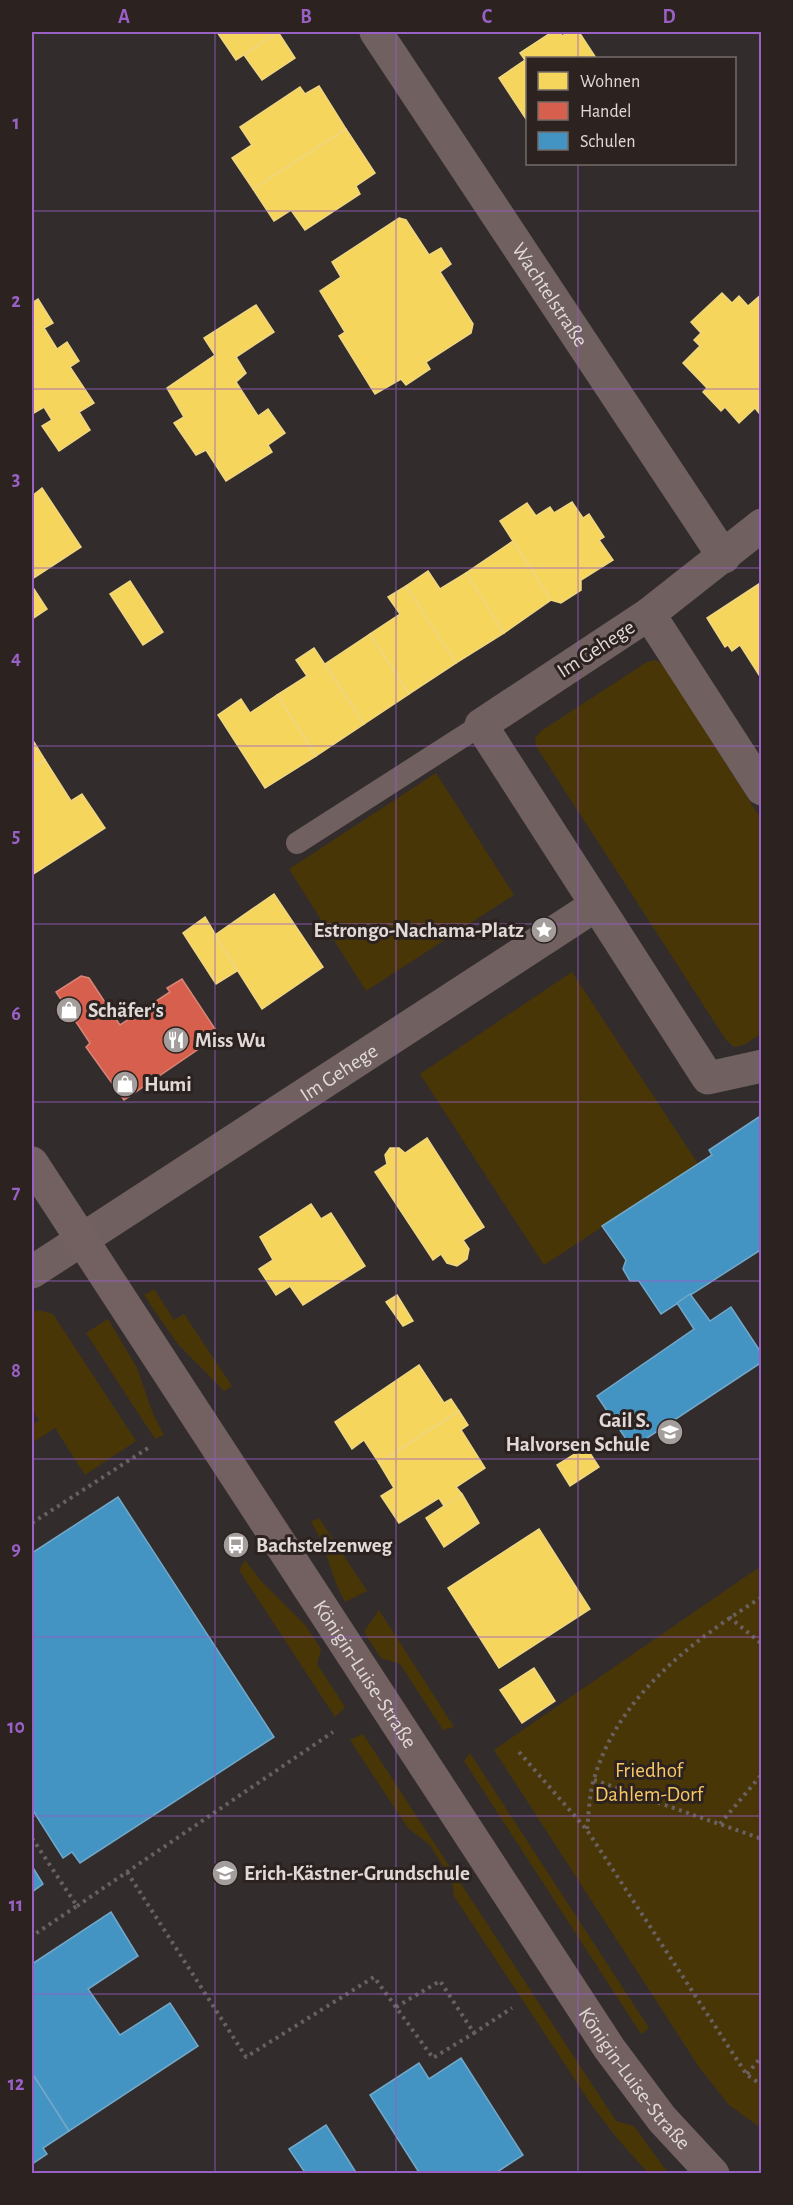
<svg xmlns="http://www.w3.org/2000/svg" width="793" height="2205" font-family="'Alegreya Sans',sans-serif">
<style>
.green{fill:#493607}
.homes{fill:#f6d55c;stroke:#efd681;stroke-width:1.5}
.shops{fill:#d6604d;stroke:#d98476;stroke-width:1.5}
.schools{fill:#4393c3;stroke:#72a8c9;stroke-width:1.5}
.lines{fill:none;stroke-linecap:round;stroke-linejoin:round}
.path{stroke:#6b6060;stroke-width:4;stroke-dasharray:3 4.5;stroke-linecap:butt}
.service{stroke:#706060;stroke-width:22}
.minor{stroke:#706060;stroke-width:33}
.secondary{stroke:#736162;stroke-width:33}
.grid{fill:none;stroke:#9960c6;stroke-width:1.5;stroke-opacity:0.55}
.labels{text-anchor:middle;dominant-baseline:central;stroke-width:6;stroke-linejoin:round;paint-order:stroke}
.street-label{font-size:21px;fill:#e0d9d7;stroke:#2c221f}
.poi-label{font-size:21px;font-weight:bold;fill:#e0d9d7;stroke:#2c221f;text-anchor:start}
.park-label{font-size:21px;fill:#f9c865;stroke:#2c221f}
.neatline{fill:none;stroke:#9960c6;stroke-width:2}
.grid-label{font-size:20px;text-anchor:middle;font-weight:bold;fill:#9960c6}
</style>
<rect width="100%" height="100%" fill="#322d2c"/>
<g class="green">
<path d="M 656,660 L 663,665 L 761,819 L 761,1034 L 744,1045 L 734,1047 L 726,1040 L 536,746 L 535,738 L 541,731 L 647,662 Z"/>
<path d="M 436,773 L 514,895 L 366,991 L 289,869 Z"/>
<path d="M 572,972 L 698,1164 L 544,1265 L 420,1074 Z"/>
<path d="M 154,1289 L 174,1320 L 184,1314 L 232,1386 L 224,1391 L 177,1343 L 144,1295 Z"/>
<path d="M 37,1310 L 53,1314 L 136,1441 L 85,1475 L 55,1428 L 32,1443 L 32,1425 L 39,1420 L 32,1409 L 32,1313 Z"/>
<path d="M 108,1319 L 137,1368 L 153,1414 L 164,1435 L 155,1439 L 86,1333 Z"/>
<path d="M 319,1518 L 367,1591 L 345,1602 C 331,1577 327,1546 311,1522 Z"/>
<path d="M 245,1560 L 261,1581 L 306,1626 L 321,1649 L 317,1664 L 345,1707 L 335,1717 L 239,1570 Z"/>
<path d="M 761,1566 L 761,2128 L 729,2105 L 699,2067 L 494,1750 Z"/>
<path d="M 379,1610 L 454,1727 L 443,1730 L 400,1664 L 381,1658 L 364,1632 Z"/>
<path d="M 363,1734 L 616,2121 L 634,2126 L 668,2173 L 648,2173 L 616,2137 L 591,2104 L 454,1896 L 452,1881 L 430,1845 L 408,1828 L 350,1740 Z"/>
<path d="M 470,1753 L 649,2028 L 641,2034 L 464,1761 Z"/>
</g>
<g class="homes">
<path d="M 217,32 L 279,32 L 236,60 Z"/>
<path d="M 278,32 L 295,58 L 262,80 L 244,55 Z"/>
<path d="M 552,32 L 560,32 L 562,36 L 569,32 L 579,32 L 596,58 L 528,58 L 528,122 L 499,78 L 525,60 L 520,53 Z"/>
<path d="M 319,86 L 346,129 L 253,189 L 232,158 L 252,145 L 240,127 L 300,87 L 305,94 Z"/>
<path d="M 346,129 L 375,173 L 356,186 L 360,194 L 305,230 L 291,210 L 274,221 L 253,189 Z"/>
<path d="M 399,218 L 406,220 L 429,255 L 441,248 L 451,264 L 440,272 L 473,324 L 471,333 L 426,362 L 430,369 L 406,385 L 401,379 L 375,394 L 339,336 L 345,332 L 320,291 L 341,277 L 332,262 Z"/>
<path d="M 722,293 L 732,303 L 739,296 L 748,306 L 762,294 L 762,411 L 759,413 L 755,408 L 739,423 L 725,407 L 721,411 L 703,392 L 707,388 L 683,363 L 700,346 L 694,340 L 701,333 L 691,322 Z"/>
<path d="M 38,299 L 53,323 L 44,328 L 57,349 L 67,342 L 79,361 L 70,367 L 94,403 L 79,412 L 90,430 L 59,451 L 42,426 L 52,420 L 44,407 L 34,413 L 32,409 L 32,303 Z"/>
<path d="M 256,305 L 274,332 L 236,357 L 246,373 L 236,382 L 258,416 L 268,409 L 285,433 L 268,445 L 272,452 L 226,481 L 206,450 L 196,455 L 174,423 L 184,417 L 167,388 L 215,355 L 204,338 Z"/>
<path d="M 42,488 L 81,547 L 32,579 L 32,496 Z"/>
<path d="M 572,502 L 583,518 L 589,514 L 604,537 L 599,540 L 613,560 L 581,580 L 581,590 L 561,603 L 551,600 L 500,521 L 527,503 L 536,516 L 550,507 L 554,513 Z"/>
<path d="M 513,541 L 551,600 L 504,633 L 466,573 Z"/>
<path d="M 428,571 L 440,589 L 466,573 L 504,633 L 456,663 L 406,586 Z"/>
<path d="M 130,581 L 163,632 L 143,645 L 110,594 Z"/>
<path d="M 762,582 L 762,678 L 761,678 L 740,645 L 732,651 L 728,645 L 725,647 L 707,618 Z"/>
<path d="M 32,586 L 47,609 L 32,619 Z"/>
<path d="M 406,586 L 456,663 L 409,694 L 370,634 L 400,614 L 388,597 Z"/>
<path d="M 370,634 L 409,694 L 364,724 L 325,664 Z"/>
<path d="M 314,648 L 364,724 L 316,756 L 277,695 L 307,676 L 296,660 Z"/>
<path d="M 277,695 L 316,756 L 265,788 L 218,715 L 241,699 L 250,713 Z"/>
<path d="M 32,739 L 45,760 L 32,768 Z"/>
<path d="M 45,760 L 71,801 L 82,794 L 105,828 L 32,875 L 32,768 Z"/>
<path d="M 274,894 L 323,967 L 262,1009 L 215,935 Z"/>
<path d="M 205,917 L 237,971 L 216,984 L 183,933 Z"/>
<path d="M 427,1138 L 484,1227 L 463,1240 L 469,1249 L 467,1259 L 457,1266 L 447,1263 L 441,1254 L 433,1260 L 375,1172 L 387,1164 L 385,1155 L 390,1148 L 399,1148 L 405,1153 Z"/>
<path d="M 311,1204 L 321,1219 L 331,1213 L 365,1266 L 303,1305 L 290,1286 L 276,1295 L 259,1269 L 273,1260 L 260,1237 Z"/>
<path d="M 397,1295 L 413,1321 L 403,1326 L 386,1302 Z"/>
<path d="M 419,1365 L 444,1403 L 451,1399 L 459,1411 L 379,1463 L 364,1440 L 352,1449 L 335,1422 Z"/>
<path d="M 459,1411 L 468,1425 L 461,1430 L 485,1468 L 456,1487 L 462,1494 L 444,1506 L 439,1498 L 399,1523 L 381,1496 L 394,1488 L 379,1463 Z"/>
<path d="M 586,1447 L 599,1467 L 570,1486 L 557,1465 Z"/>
<path d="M 462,1494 L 479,1523 L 444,1547 L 426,1518 Z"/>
<path d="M 539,1529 L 590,1609 L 499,1668 L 448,1588 Z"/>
<path d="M 534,1668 L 555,1701 L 522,1723 L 500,1690 Z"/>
</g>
<path class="shops" d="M 81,976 L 89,978 L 120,1025 L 170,992 L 167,988 L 182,979 L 219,1035 L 124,1100 L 86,1047 L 90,1043 L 56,992 Z"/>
<g class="schools">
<path d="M 762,1115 L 762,1249 L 661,1314 L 639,1281 L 630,1281 L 623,1269 L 626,1260 L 602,1226 L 712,1155 L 709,1150 Z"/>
<path d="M 690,1294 L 710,1321 L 731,1307 L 762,1354 L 762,1362 L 632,1448 L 597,1396 L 694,1329 L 677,1303 Z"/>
<path d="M 118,1497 L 274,1737 L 80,1863 L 72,1852 L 63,1858 L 32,1809 L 32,1553 Z"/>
<path d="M 32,1866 L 43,1884 L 32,1892 Z"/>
<path d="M 111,1912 L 138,1956 L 88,1989 L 120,2035 L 170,2003 L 198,2046 L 69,2131 L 32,2073 L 32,1964 Z"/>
<path d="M 461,2058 L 523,2155 L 494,2174 L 420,2174 L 370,2095 L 419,2063 L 429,2079 Z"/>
<path d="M 32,2073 L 69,2131 L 43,2148 L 47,2154 L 32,2164 Z"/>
<path d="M 326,2125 L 357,2174 L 306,2174 L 289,2149 Z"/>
</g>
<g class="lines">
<g class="path">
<path d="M 32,1523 L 148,1448"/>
<path d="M 729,1617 L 762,1644"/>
<path d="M 519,1752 L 587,1830 L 747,2075 L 762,2085"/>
<path d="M 594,1780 L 762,1839"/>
<path d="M 720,1824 L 762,1774"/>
<path d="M 587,1829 C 589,1813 589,1795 594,1779 C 618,1696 692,1641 762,1597"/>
<path d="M 32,1838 L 77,1906 L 32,1936"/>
<path d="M 127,1872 L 246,2057 L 374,1977 L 433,2058 L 474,2033"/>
<path d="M 77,1906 L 333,1732"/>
<path d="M 396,2007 L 440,1981 L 474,2033 L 512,2008"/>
<path d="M 747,2074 L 762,2056"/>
</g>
<path class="service" d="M 297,843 L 481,725"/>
<g class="minor">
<path id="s1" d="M 376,32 L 724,557"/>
<path d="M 762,525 L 649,614 L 481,725 L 708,1078 L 762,1066"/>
<path d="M 649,614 L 762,789"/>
<path id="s2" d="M 32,1272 L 596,905"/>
</g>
<path class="secondary" id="s3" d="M 32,1163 L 609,2048 L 662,2119 L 713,2174"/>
</g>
<path class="grid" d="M 215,32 L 215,2174M 396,32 L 396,2174M 578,32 L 578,58M 578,164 L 578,2174M 32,211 L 762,211M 32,389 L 762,389M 32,568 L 762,568M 32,746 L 762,746M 32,924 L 762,924M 32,1102 L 762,1102M 32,1281 L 762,1281M 32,1459 L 762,1459M 32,1637 L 762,1637M 32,1816 L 762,1816M 32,1994 L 762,1994"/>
<defs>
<symbol id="sight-disc" viewBox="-11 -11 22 22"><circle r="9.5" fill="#a39d9b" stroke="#2c221f"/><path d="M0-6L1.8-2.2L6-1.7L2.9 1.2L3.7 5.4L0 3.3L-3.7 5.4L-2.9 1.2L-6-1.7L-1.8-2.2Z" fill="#fff"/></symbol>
<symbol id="shop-disc" viewBox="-11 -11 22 22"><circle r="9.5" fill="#a39d9b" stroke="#2c221f"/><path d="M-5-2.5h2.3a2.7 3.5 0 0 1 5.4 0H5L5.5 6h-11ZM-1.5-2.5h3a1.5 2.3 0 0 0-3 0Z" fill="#fff"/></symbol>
<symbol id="restaurant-disc" viewBox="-11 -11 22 22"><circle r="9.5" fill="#a39d9b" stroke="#2c221f"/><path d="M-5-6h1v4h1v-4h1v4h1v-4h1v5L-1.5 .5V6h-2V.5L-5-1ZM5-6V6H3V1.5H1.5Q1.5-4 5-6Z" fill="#fff"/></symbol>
<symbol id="school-disc" viewBox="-11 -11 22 22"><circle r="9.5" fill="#a39d9b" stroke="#2c221f"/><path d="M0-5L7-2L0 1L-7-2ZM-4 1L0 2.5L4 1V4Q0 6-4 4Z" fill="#fff"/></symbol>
<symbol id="bus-disc" viewBox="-11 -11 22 22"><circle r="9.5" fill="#a39d9b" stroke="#2c221f"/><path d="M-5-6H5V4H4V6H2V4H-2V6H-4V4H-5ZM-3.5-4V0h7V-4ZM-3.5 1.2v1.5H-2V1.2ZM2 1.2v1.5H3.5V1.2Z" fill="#fff"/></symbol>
</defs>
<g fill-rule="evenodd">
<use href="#sight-disc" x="529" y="915" width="30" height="30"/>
<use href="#shop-disc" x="54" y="995" width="30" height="30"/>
<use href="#restaurant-disc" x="161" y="1025" width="30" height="30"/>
<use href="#shop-disc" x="110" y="1069" width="30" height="30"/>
<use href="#school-disc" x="655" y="1417" width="30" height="30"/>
<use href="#bus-disc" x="221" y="1530" width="30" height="30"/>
<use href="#school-disc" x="210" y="1858" width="30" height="30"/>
</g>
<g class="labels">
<g class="street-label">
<text stroke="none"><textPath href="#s1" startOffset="315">Wachtelstraße</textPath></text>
<text transform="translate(596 649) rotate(-33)">Im Gehege</text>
<text stroke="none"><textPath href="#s2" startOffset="366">Im Gehege</textPath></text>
<text stroke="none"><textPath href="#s3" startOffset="610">Königin-Luise-Straße</textPath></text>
<text stroke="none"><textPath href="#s3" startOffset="1096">Königin-Luise-Straße</textPath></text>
</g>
<g class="poi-label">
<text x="524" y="930" text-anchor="end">Estrongo-Nachama-Platz</text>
<text x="88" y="1010">Schäfer's</text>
<text x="195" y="1040">Miss Wu</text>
<text x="144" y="1084">Humi</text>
<text x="650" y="1420" text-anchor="end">Gail S.<tspan x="650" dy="24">Halvorsen Schule</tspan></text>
<text x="256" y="1545">Bachstelzenweg</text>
<text x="244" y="1873">Erich-Kästner-Grundschule</text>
</g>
<g class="park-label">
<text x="649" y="1770">Friedhof<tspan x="649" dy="24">Dahlem-Dorf</tspan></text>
</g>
</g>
<rect width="793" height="2205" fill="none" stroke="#2c221f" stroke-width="66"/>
<rect x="526" y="57" width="210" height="108" fill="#2c221f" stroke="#746b69" stroke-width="1.5"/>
<rect x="538" y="72" width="30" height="18" fill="#f6d55c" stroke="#746b69" stroke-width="1.5"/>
<text x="580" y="87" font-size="18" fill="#e0d9d7">Wohnen</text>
<rect x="538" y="102" width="30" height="18" fill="#d6604d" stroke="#746b69" stroke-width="1.5"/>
<text x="580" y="117" font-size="18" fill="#e0d9d7">Handel</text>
<rect x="538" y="132" width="30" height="18" fill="#4393c3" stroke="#746b69" stroke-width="1.5"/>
<text x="580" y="147" font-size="18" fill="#e0d9d7">Schulen</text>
<rect x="33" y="33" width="727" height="2139" class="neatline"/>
<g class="grid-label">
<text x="124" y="23">A</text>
<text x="306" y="23">B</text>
<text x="487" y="23">C</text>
<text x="669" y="23">D</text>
<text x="16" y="129">1</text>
<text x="16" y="307">2</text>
<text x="16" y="485">3</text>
<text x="16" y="664">4</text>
<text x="16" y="842">5</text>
<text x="16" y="1020">6</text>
<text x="16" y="1198">7</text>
<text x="16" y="1377">8</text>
<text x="16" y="1555">9</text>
<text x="16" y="1733">10</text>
<text x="16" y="1911">11</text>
<text x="16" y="2090">12</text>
</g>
</svg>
